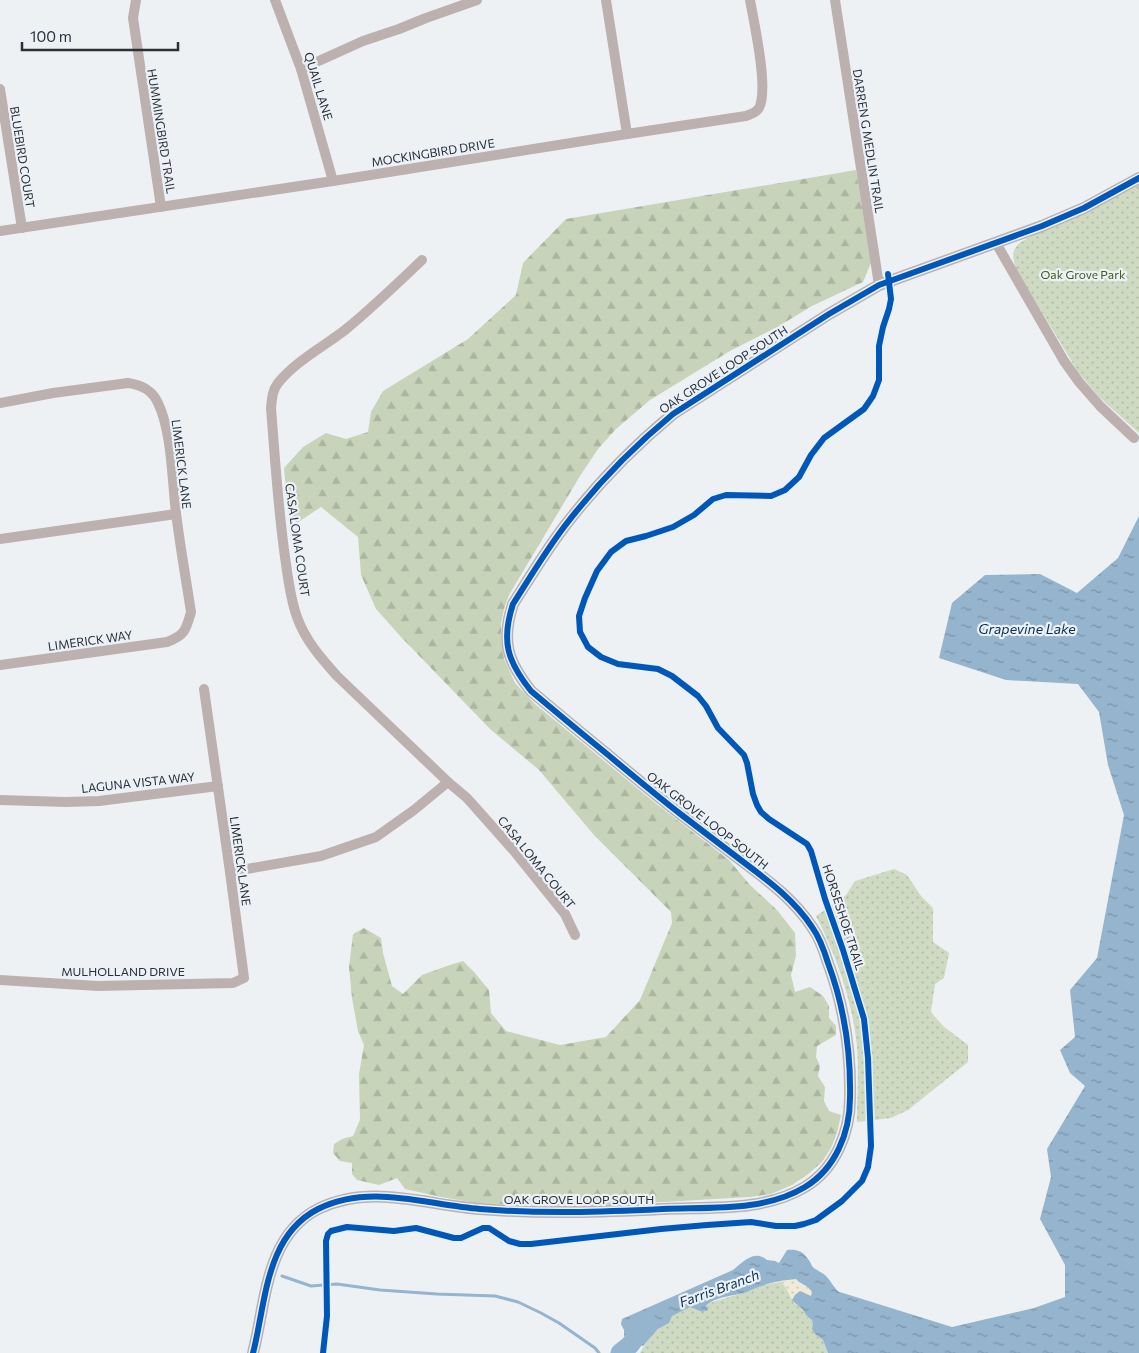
<svg xmlns="http://www.w3.org/2000/svg" width="1139" height="1353" font-family="Commissioner,sans-serif">
<style>
.green{fill:url(#green-dots)}
.forest{fill:url(#forest-firs)}
.sand{fill:url(#sand-dots)}
.water{fill:url(#water-ripples)}
.lines{fill:none;stroke-linecap:round;stroke-linejoin:round}
.stream{stroke:#95b4ce;stroke-width:3}
.river{stroke:#95b4ce;stroke-width:19}
.minor{stroke:#bdb1b0;stroke-width:10}
.tertiary{stroke:#bdb1b0;stroke-width:12}
.cycleway-casing{stroke:#eaf1f8;stroke-width:9}
.cycleway{stroke:#0057b8;stroke-width:6}
.labels{text-anchor:middle;dominant-baseline:central;stroke-width:4.5;stroke-linejoin:round;paint-order:stroke}
.street-label{font-size:12px;fill:#2d3032;stroke:#eaf1f8}
.park-label{font-size:12px;fill:#435b12;stroke:#eaf1f8}
.water-label{font-size:14px;font-style:italic;fill:#0d2f49;stroke:#eaf1f8}
</style>
<defs>
<pattern id="green-dots" width="8" height="8" patternUnits="userSpaceOnUse" patternTransform="scale(1.25)"><rect width="8" height="8" fill="#cedac1"/><path d="M2 2h.1M6 6h.1" fill="none" stroke="#b1bba6" stroke-width="1.8" stroke-linecap="round"/></pattern>
<pattern id="forest-firs" width="22" height="20" patternUnits="userSpaceOnUse" patternTransform="scale(1.25)"><rect width="22" height="20" fill="#c7d4ba"/><path d="M5 1l3.5 6h-7zM16 11l3.5 6h-7z" fill="#abb6a0"/></pattern>
<pattern id="sand-dots" width="8" height="8" patternUnits="userSpaceOnUse" patternTransform="scale(1.25)"><rect width="8" height="8" fill="#efebd8"/><path d="M2 2h.1M6 6h.1" fill="none" stroke="#cdcaba" stroke-width="1.8" stroke-linecap="round"/></pattern>
<pattern id="water-ripples" width="26" height="14" patternUnits="userSpaceOnUse" patternTransform="scale(1.25)"><rect width="26" height="14" fill="#95b4ce"/><path d="M2 4q2-2 4 0t4 0M15 11q2-2 4 0t4 0" fill="none" stroke="#7a93a8"/></pattern>
</defs>
<rect width="100%" height="100%" fill="#eef1f4"/>
<g class="green">
<path d="M 1139,183 L 1139,433 L 1099,397 L 1078,372 L 1016,269 C 1014,262 1011,254 1016,247 C 1022,237 1052,229 1063,223 C 1089,210 1114,196 1139,183 Z"/>
<path d="M 894,869 L 907,875 L 921,896 L 933,908 L 933,942 L 949,953 L 944,978 L 935,984 L 931,1012 L 943,1026 L 968,1045 L 968,1062 L 908,1110 L 891,1118 L 857,1122 C 857,1097 859,1071 857,1046 C 852,1000 837,957 816,916 L 846,895 L 855,881 Z"/>
<path d="M 781,1282 L 785,1286 L 795,1304 L 800,1307 L 808,1318 L 812,1320 L 815,1334 L 823,1340 L 828,1353 L 640,1353 C 647,1340 655,1330 668,1323 L 671,1316 L 690,1307 L 702,1312 L 709,1303 L 746,1292 L 764,1285 Z"/>
</g>
<path class="forest" d="M 856,170 L 871,263 L 863,282 L 812,306 L 779,326 L 730,351 L 650,400 L 616,429 L 598,449 L 580,476 L 509,595 L 504,609 L 501,623 L 501,639 L 504,659 L 515,683 L 535,704 L 654,802 L 729,860 L 750,885 L 777,910 L 795,933 L 796,956 L 791,975 L 795,992 L 810,987 L 823,996 L 829,1006 L 829,1018 L 836,1026 L 836,1035 L 817,1046 L 816,1057 L 820,1066 L 818,1076 L 825,1087 L 824,1101 L 829,1111 L 841,1115 L 837,1133 L 831,1148 L 822,1162 L 807,1175 L 792,1185 L 771,1194 L 750,1197 L 594,1206 L 520,1205 L 476,1203 L 441,1197 L 405,1189 L 397,1178 L 379,1185 L 357,1180 L 352,1174 L 352,1163 L 340,1161 L 333,1153 L 334,1144 L 342,1139 L 353,1136 L 360,1120 L 359,1074 L 364,1045 L 358,1031 L 352,998 L 349,967 L 353,934 L 364,928 L 381,938 L 383,953 L 392,986 L 403,994 L 422,975 L 447,966 L 463,961 L 474,972 L 489,990 L 491,1013 L 506,1031 L 560,1045 L 606,1037 L 640,1000 L 672,923 L 671,912 L 594,835 L 539,770 L 490,729 L 401,637 L 376,609 L 361,575 L 358,537 L 321,507 L 297,523 L 288,511 L 284,468 L 303,447 L 326,433 L 346,439 L 368,432 L 371,412 L 383,391 L 468,339 L 516,295 L 523,263 L 566,219 Z"/>
<path class="sand" d="M 788,1279 L 796,1279 L 800,1284 L 807,1285 L 812,1292 L 811,1297 L 804,1294 L 795,1295 L 792,1300 L 785,1286 L 781,1282 Z"/>
<path class="water" d="M 1139,516 L 1139,1353 L 828,1353 L 823,1340 L 815,1334 L 812,1329 L 813,1324 L 812,1320 C 806,1317 805,1312 801,1308 C 797,1305 795,1303 792,1300 L 795,1295 L 800,1291 L 811,1296 L 812,1292 C 806,1283 802,1286 796,1279 C 785,1280 772,1282 762,1286 C 757,1287 752,1290 747,1292 C 735,1296 715,1296 706,1306 L 708,1310 L 702,1312 L 690,1307 L 672,1316 L 669,1323 L 658,1329 L 643,1346 L 627,1340 L 624,1335 L 624,1330 L 621,1324 L 622,1319 L 733,1270 C 743,1262 754,1249 767,1260 L 775,1261 L 779,1263 L 787,1250 C 796,1249 803,1251 808,1259 C 810,1261 811,1264 812,1266 C 815,1270 822,1272 826,1276 C 831,1281 834,1288 839,1292 L 843,1293 L 952,1327 L 1034,1308 L 1065,1297 L 1065,1265 L 1040,1219 L 1051,1177 L 1047,1149 L 1085,1086 L 1070,1073 L 1060,1050 L 1075,1037 L 1070,990 L 1097,958 L 1124,815 L 1108,765 L 1099,712 L 1078,684 L 1006,680 L 939,658 L 952,603 L 985,575 L 1040,574 L 1077,593 L 1118,558 Z"/>
<g class="lines">
<path class="stream" d="M 282,1276 L 311,1286 L 337,1284 L 380,1290 L 437,1294 L 495,1296 L 518,1302 L 541,1313 L 559,1323 L 595,1348 L 599,1353"/>
<path class="river" d="M 620,1353 L 630,1345 L 647,1322"/>
<g class="minor">
<path d="M 136,0 L 133,18 L 161,207"/>
<path d="M 275,0 L 301,69 L 333,181"/>
<path d="M 606,0 L 627,134"/>
<path d="M 835,0 L 879,285"/>
<path d="M 301,69 L 363,41 L 399,29 L 426,18 L 477,0"/>
<path d="M 0,89 L 22,228"/>
<path d="M 0,231 L 333,181 L 627,134 L 746,116 C 751,114 756,113 759,108 C 769,89 754,23 750,0"/>
<path d="M 996,243 L 1064,361 L 1079,382 L 1100,406 L 1134,438"/>
<path d="M 422,260 C 397,284 372,308 345,330 C 323,347 296,361 278,383 C 272,391 272,399 271,408 C 275,458 278,508 285,557 C 288,577 290,598 297,617 C 305,640 321,658 337,676 L 448,782 L 467,798 L 515,852 L 565,914 L 575,935"/>
<path d="M 0,403 L 53,393 L 128,383 C 142,385 152,390 158,403 C 172,432 172,480 176,513 C 180,546 186,579 191,612 C 186,630 185,635 167,642 L 0,665"/>
<path d="M 0,539 L 176,514"/>
<path d="M 0,800 L 66,802 L 99,801 L 218,786"/>
<path d="M 230,872 L 321,856 L 376,837 L 414,810 L 448,782"/>
<path d="M 0,980 L 98,986 L 233,983 L 244,978 L 230,872 L 204,689"/>
</g>
<path class="tertiary" d="M 253,1353 C 266,1303 265,1236 318,1209 C 370,1183 426,1205 480,1209 C 541,1214 602,1212 663,1209 C 709,1207 764,1212 805,1187 C 835,1169 850,1133 850,1098 C 851,1052 844,1006 828,963 C 824,950 820,938 812,927 C 795,901 770,882 746,864 C 725,848 704,832 683,816 C 657,796 632,775 607,754 C 581,733 556,712 531,691 C 507,661 501,641 513,604 C 529,579 545,552 564,527 C 596,485 633,447 673,414 L 829,314 L 879,285 L 1042,226 L 1084,208 L 1139,178"/>
<defs>
<g id="cycleway">
<path d="M 253,1353 C 266,1303 265,1236 318,1209 C 370,1183 426,1205 480,1209 C 541,1214 602,1212 663,1209 C 709,1207 764,1212 805,1187 C 835,1169 850,1133 850,1098 C 851,1052 844,1006 828,963 C 824,950 820,938 812,927 C 795,901 770,882 746,864 C 725,848 704,832 683,816 C 657,796 632,775 607,754 C 581,733 556,712 531,691 C 507,661 501,641 513,604 C 529,579 545,552 564,527 C 596,485 633,447 673,414 L 829,314 L 879,285 L 1042,226 L 1084,208 L 1139,178"/>
<path d="M 323,1353 L 327,1316 L 326,1241 L 328,1234 L 331,1231 L 347,1227 L 394,1231 L 416,1228 L 454,1238 L 461,1238 L 483,1228 L 489,1228 L 509,1241 L 520,1244 L 531,1244 L 661,1229 L 707,1225 L 751,1222 L 776,1226 L 795,1226 L 804,1224 L 816,1220 L 842,1201 L 862,1181 L 868,1167 L 871,1146 L 868,1058 L 864,1019 L 843,950 L 825,899 L 811,851 L 807,844 L 769,819 L 761,812 L 757,805 L 753,794 L 747,763 L 744,755 L 718,728 L 706,706 L 698,696 L 672,676 L 658,669 L 618,664 L 601,657 L 588,647 L 580,632 L 579,616 L 585,598 L 597,571 L 611,552 L 626,541 L 646,536 L 673,527 L 694,515 L 713,499 L 726,495 L 771,496 L 785,490 L 799,477 L 811,455 L 824,438 L 864,409 L 873,396 L 879,380 L 879,346 L 883,327 L 889,309 L 891,299 L 888,274"/>
</g>
</defs>
<use href="#cycleway" class="cycleway-casing"/>
<use href="#cycleway" class="cycleway"/>
</g>
<g class="labels">
<g class="street-label">
<text transform="translate(319 86) rotate(73)">QUAIL LANE</text>
<text transform="translate(162 131) rotate(81)">HUMMINGBIRD TRAIL</text>
<text transform="translate(869 141) rotate(81)">DARREN G MEDLIN TRAIL</text>
<text transform="translate(433 152) rotate(-9)">MOCKINGBIRD DRIVE</text>
<text transform="translate(23 157) rotate(81)">BLUEBIRD COURT</text>
<text transform="translate(723 369) rotate(-33)">OAK GROVE LOOP SOUTH</text>
<text transform="translate(182 464) rotate(83)">LIMERICK LANE</text>
<text transform="translate(298 540) rotate(82)">CASA LOMA COURT</text>
<text transform="translate(90 640) rotate(-8)">LIMERICK WAY</text>
<text transform="translate(138 782) rotate(-6)">LAGUNA VISTA WAY</text>
<text transform="translate(708 820) rotate(38)">OAK GROVE LOOP SOUTH</text>
<text transform="translate(241 861) rotate(82)">LIMERICK LANE</text>
<text transform="translate(537 862) rotate(51)">CASA LOMA COURT</text>
<text transform="translate(844 917) rotate(72)">HORSESHOE TRAIL</text>
<text x="123" y="971">MULHOLLAND DRIVE</text>
<text x="579" y="1199">OAK GROVE LOOP SOUTH</text>
</g>
<g class="park-label">
<text x="1083" y="274">Oak Grove Park</text>
</g>
<g class="water-label">
<text x="1027" y="628">Grapevine Lake</text>
<text transform="translate(719 1288) rotate(-20)">Farris Branch</text>
</g>
</g>
<path d="M22 42v8h156v-8" fill="none" stroke="#2d3032" stroke-width="2.5"/>
<text x="30" y="42" font-size="15" fill="#2d3032" stroke="#eaf1f8" stroke-width="4" paint-order="stroke">100 m</text>
</svg>
